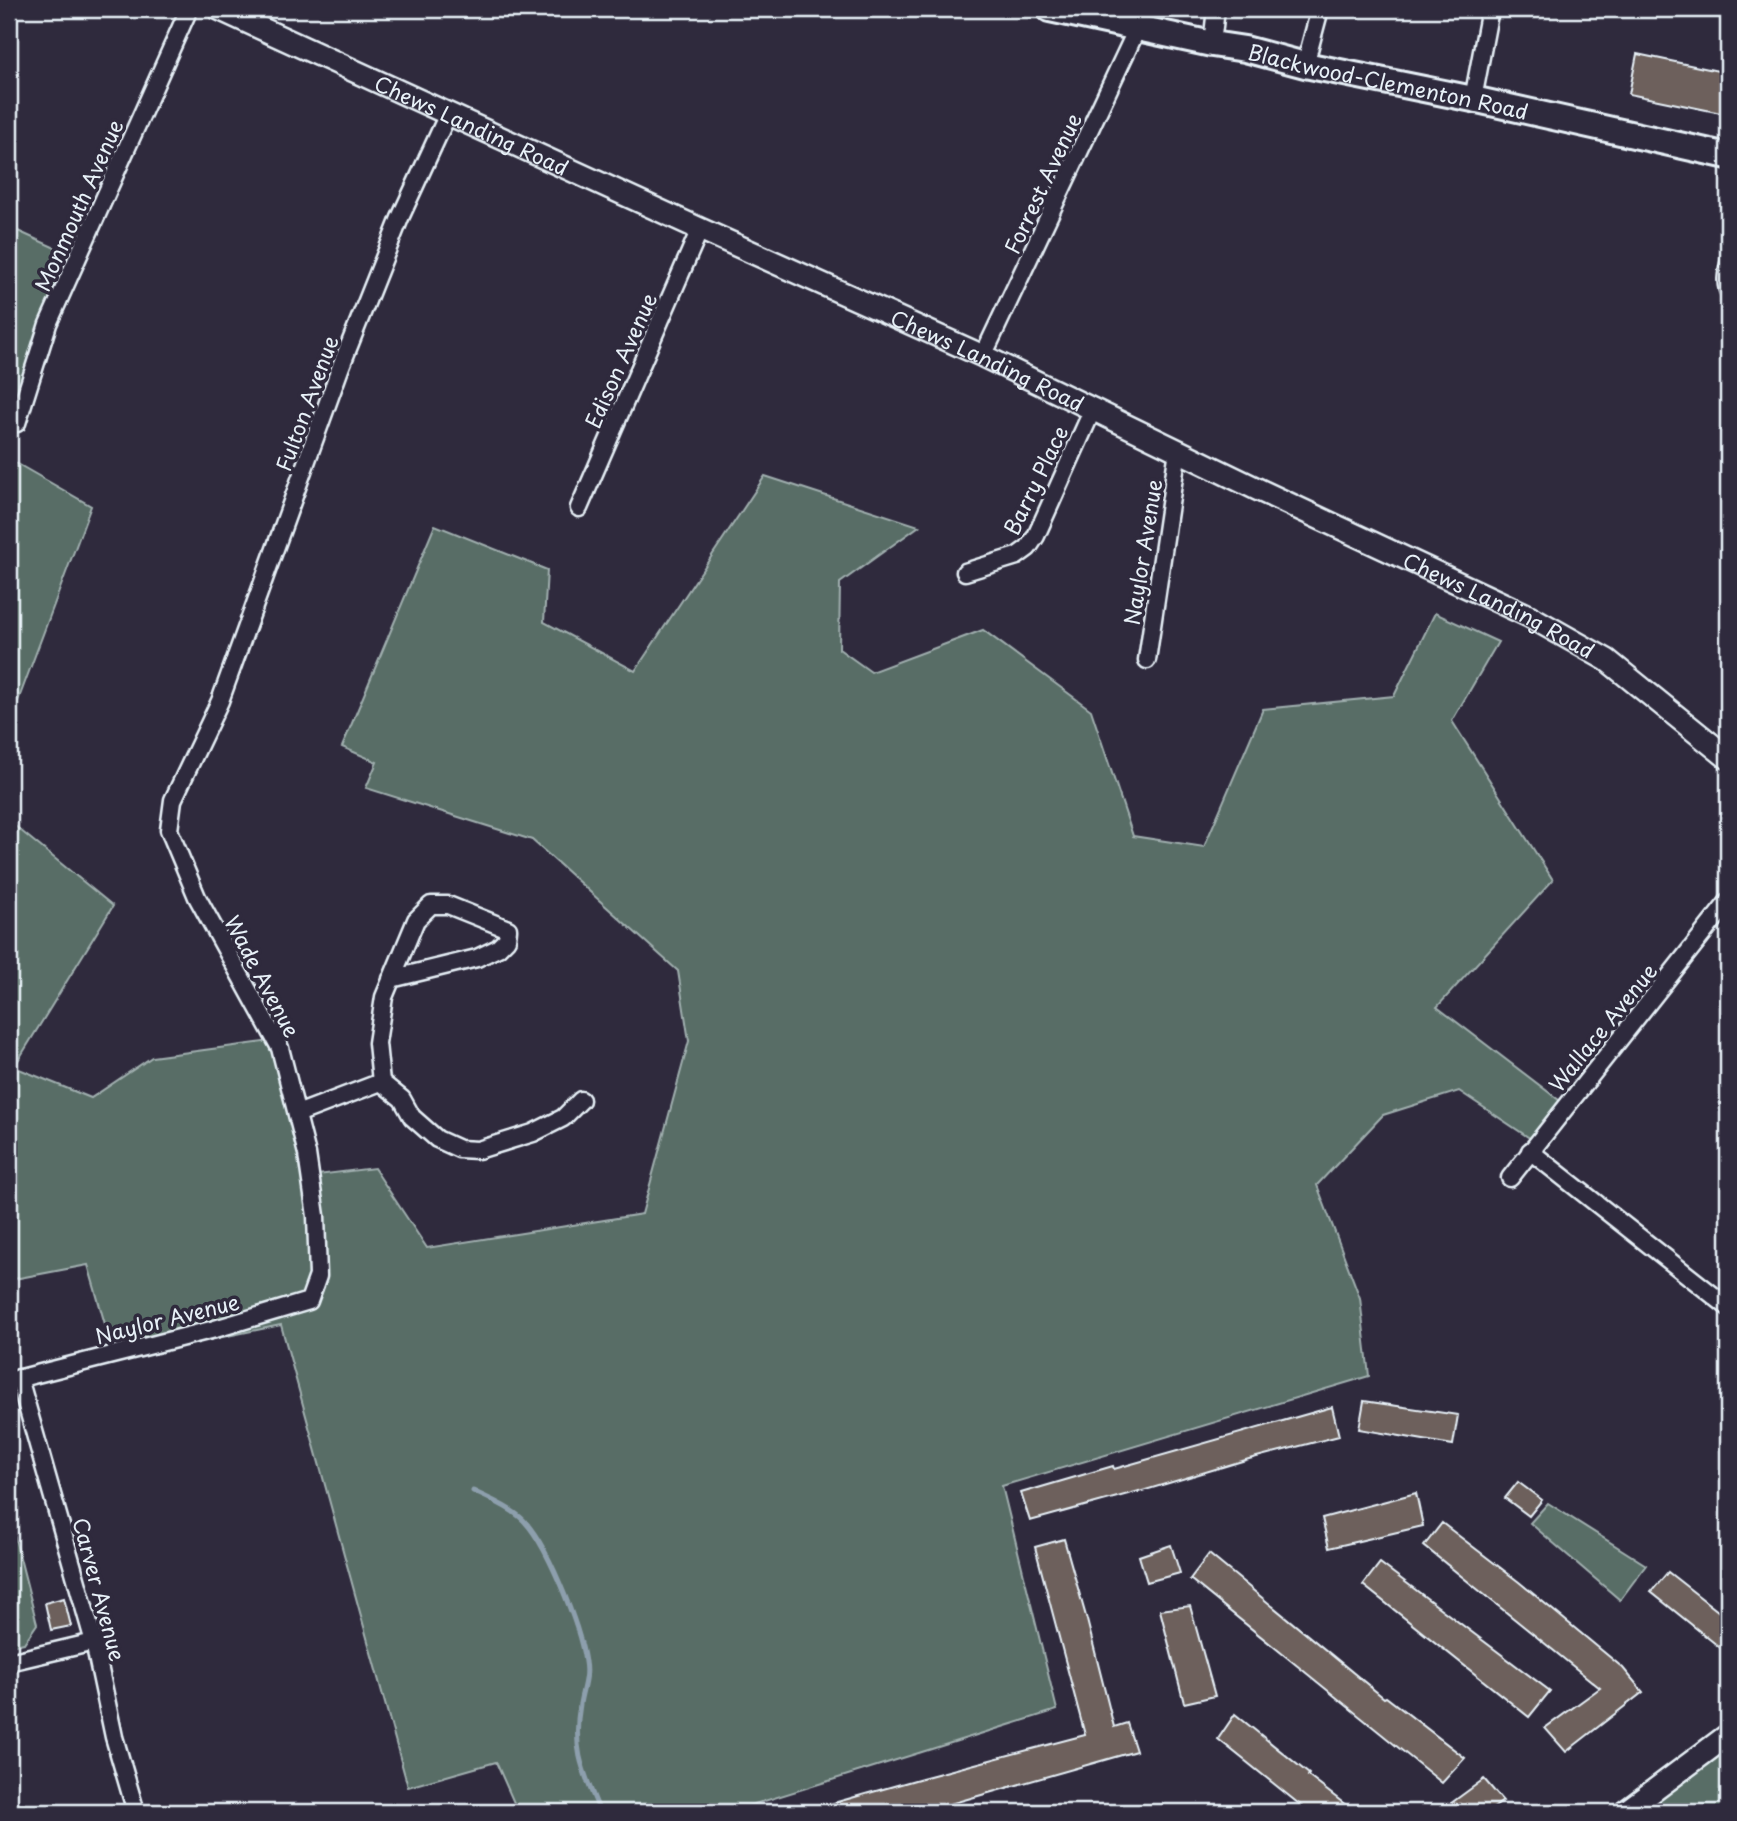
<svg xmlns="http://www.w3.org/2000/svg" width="1737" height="1821" font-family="'Playpen Sans',sans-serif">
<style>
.green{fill:#596d66;stroke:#a0afaf;stroke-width:2}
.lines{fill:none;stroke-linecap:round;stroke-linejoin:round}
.stream{stroke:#8d9fad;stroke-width:5}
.building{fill:#6d615c;stroke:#e8f1f8;stroke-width:2}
.lane-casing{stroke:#e8f1f8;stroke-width:13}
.street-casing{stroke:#e8f1f8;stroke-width:21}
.secondary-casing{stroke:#e8f1f8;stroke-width:26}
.primary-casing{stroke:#e8f1f8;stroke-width:30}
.lane{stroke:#2f2a3d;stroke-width:8}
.street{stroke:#2f2a3d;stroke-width:16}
.secondary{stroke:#2f2a3d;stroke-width:21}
.primary{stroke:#2f2a3d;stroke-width:24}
.labels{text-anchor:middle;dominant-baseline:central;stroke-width:7;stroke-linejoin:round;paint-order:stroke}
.street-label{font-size:21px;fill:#e8f1f8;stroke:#2f2a3d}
</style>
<rect width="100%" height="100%" fill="#2f2a3d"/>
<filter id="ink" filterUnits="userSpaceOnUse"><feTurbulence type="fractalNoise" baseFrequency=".0143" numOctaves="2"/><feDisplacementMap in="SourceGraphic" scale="14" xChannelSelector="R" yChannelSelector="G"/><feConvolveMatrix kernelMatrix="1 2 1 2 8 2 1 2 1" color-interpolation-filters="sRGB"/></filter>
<g filter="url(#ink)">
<g class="green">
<path d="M 9,227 L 73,256 L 9,436 Z"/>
<path d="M 9,459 L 91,506 L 9,725 Z"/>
<path d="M 765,476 L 919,526 L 840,583 L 839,649 L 871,672 L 983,630 L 1091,710 L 1133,836 L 1204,847 L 1263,709 L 1394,696 L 1435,613 L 1498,642 L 1452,721 L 1553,880 L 1437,1007 L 1564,1104 L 1534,1141 L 1459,1091 L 1383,1115 L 1317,1185 L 1360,1298 L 1369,1376 L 1002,1486 L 1057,1710 L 729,1812 L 518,1812 L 496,1762 L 408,1787 L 281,1325 L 115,1359 L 88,1265 L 9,1280 L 9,821 L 113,906 L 14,1067 L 91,1098 L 152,1057 L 271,1041 L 318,1175 L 374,1168 L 427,1248 L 642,1214 L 689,1041 L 678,971 L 532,840 L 366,788 L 377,762 L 342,747 L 435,525 L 547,570 L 544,622 L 635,671 Z"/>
<path d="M 1548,1503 L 1646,1565 L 1620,1600 L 1530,1523 Z"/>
<path d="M 9,1515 L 37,1624 L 24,1643 L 9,1646 Z"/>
<path d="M 1728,1741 L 1728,1812 L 1631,1812 Z"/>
</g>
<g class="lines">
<path class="stream" d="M 473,1491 C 489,1499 506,1505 520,1517 C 546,1539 580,1627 585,1662 C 588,1677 582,1690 580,1704 C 572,1750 583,1771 600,1812"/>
</g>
<g class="building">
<path d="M 1637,54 L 1728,73 L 1721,113 L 1629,94 Z"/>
<path d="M 1364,1401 L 1458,1415 L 1453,1445 L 1359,1429 Z"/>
<path d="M 1332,1407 L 1339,1436 L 1249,1459 L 1139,1492 L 1139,1491 L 1030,1521 L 1021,1493 L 1113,1466 L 1114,1469 Z"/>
<path d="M 1518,1482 L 1542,1500 L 1529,1516 L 1505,1498 Z"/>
<path d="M 1416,1493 L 1423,1526 L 1329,1548 L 1322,1518 Z"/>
<path d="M 1442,1523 L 1519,1582 L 1623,1668 L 1643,1692 L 1566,1752 L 1545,1728 L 1600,1688 L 1424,1546 Z"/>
<path d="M 1064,1539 L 1087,1620 L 1114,1727 L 1127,1723 L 1136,1751 L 936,1808 L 936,1807 L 916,1812 L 817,1812 L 816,1808 L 922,1778 L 1085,1735 L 1035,1547 Z"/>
<path d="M 1171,1545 L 1180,1573 L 1147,1582 L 1139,1556 Z"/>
<path d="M 1209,1554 L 1384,1698 L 1386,1697 L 1465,1758 L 1442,1783 L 1190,1579 Z"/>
<path d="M 1380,1563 L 1550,1691 L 1529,1717 L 1363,1585 Z"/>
<path d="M 1668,1572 L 1728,1619 L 1728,1654 L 1651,1592 Z"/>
<path d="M 64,1598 L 71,1626 L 51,1630 L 45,1603 Z"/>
<path d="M 1190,1606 L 1215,1696 L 1184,1703 L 1160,1610 Z"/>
<path d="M 1235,1714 L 1309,1774 L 1308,1776 L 1355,1812 L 1309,1812 L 1218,1739 Z"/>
<path d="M 1484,1779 L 1503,1801 L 1488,1812 L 1439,1812 Z"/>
</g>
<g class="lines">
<defs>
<path id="lane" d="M 1728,251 C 1724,268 1718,284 1728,299"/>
<g id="street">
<path d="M 1212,44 L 1216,9"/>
<path d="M 1305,65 L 1320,9"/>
<path d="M 1473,99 L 1490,9"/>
<path d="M 983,356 L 1138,27"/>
<path d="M 17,423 L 48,324 L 189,9"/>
<path d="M 579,508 L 700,229"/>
<path d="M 965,572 L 1017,556 L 1028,548 L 1036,536 L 1093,409"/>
<path d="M 1147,660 L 1178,450"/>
<path d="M 381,1082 L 377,1043 L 384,997 L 416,920 L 431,905 L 448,905 L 508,929 L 507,939 L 498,948 L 477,958 L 391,979"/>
<path d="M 381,1082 L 402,1099 L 412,1117 L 437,1139 L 459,1149 L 478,1150 L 533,1133 L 563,1118 L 581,1100"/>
<path d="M 297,1114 L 381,1082"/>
<path d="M 1530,1151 L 1728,1307"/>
<path d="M 1510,1178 L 1728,902"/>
<path d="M 19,1378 L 94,1642 L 114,1737 L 136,1812"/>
<path d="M 9,1381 L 215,1329 L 309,1301 L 318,1276 L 316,1216 L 307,1154 L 280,1048 L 197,897 L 169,830 L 173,800 L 220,701 L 341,366 L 400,218 L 448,114"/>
<path d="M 9,1662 L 94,1642"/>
</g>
<g id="secondary">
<path id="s1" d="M 219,9 L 700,229 L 983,356 L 1257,489 L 1529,616 L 1607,660 L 1728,758"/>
<path d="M 1625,1812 L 1728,1735"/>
</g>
<g id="primary">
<path id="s2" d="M 1050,9 L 1212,44 L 1245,49 L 1305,65 L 1473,99 L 1728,156"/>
</g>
</defs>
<use href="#lane" class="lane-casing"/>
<use href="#street" class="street-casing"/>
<use href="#secondary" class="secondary-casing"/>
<use href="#primary" class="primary-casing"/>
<use href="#lane" class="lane"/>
<use href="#street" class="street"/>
<use href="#secondary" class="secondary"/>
<use href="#primary" class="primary"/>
</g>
</g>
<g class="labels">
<g class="street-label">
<text stroke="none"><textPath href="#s2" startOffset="346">Blackwood-Clementon Road</textPath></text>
<text stroke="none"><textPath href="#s1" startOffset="278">Chews Landing Road</textPath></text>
<text transform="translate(1042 183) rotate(-65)">Forrest Avenue</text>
<text transform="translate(78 205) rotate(-66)">Monmouth Avenue</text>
<text transform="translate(620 360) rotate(-66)">Edison Avenue</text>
<text stroke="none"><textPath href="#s1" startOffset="845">Chews Landing Road</textPath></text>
<text transform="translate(306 403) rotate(-70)">Fulton Avenue</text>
<text transform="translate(1035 480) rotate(-64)">Barry Place</text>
<text transform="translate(1142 552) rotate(-81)">Naylor Avenue</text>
<text stroke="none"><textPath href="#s1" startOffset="1412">Chews Landing Road</textPath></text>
<text transform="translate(263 976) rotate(62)">Wade Avenue</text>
<text transform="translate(1602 1027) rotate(-51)">Wallace Avenue</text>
<text transform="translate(167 1318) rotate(-14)">Naylor Avenue</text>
<text transform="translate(100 1589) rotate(75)">Carver Avenue</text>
</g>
</g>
<rect width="1737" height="1821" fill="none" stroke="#2f2a3d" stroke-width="35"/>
<rect x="18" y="18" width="1702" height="1786" fill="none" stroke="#e8f1f8" stroke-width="2.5" filter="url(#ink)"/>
</svg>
